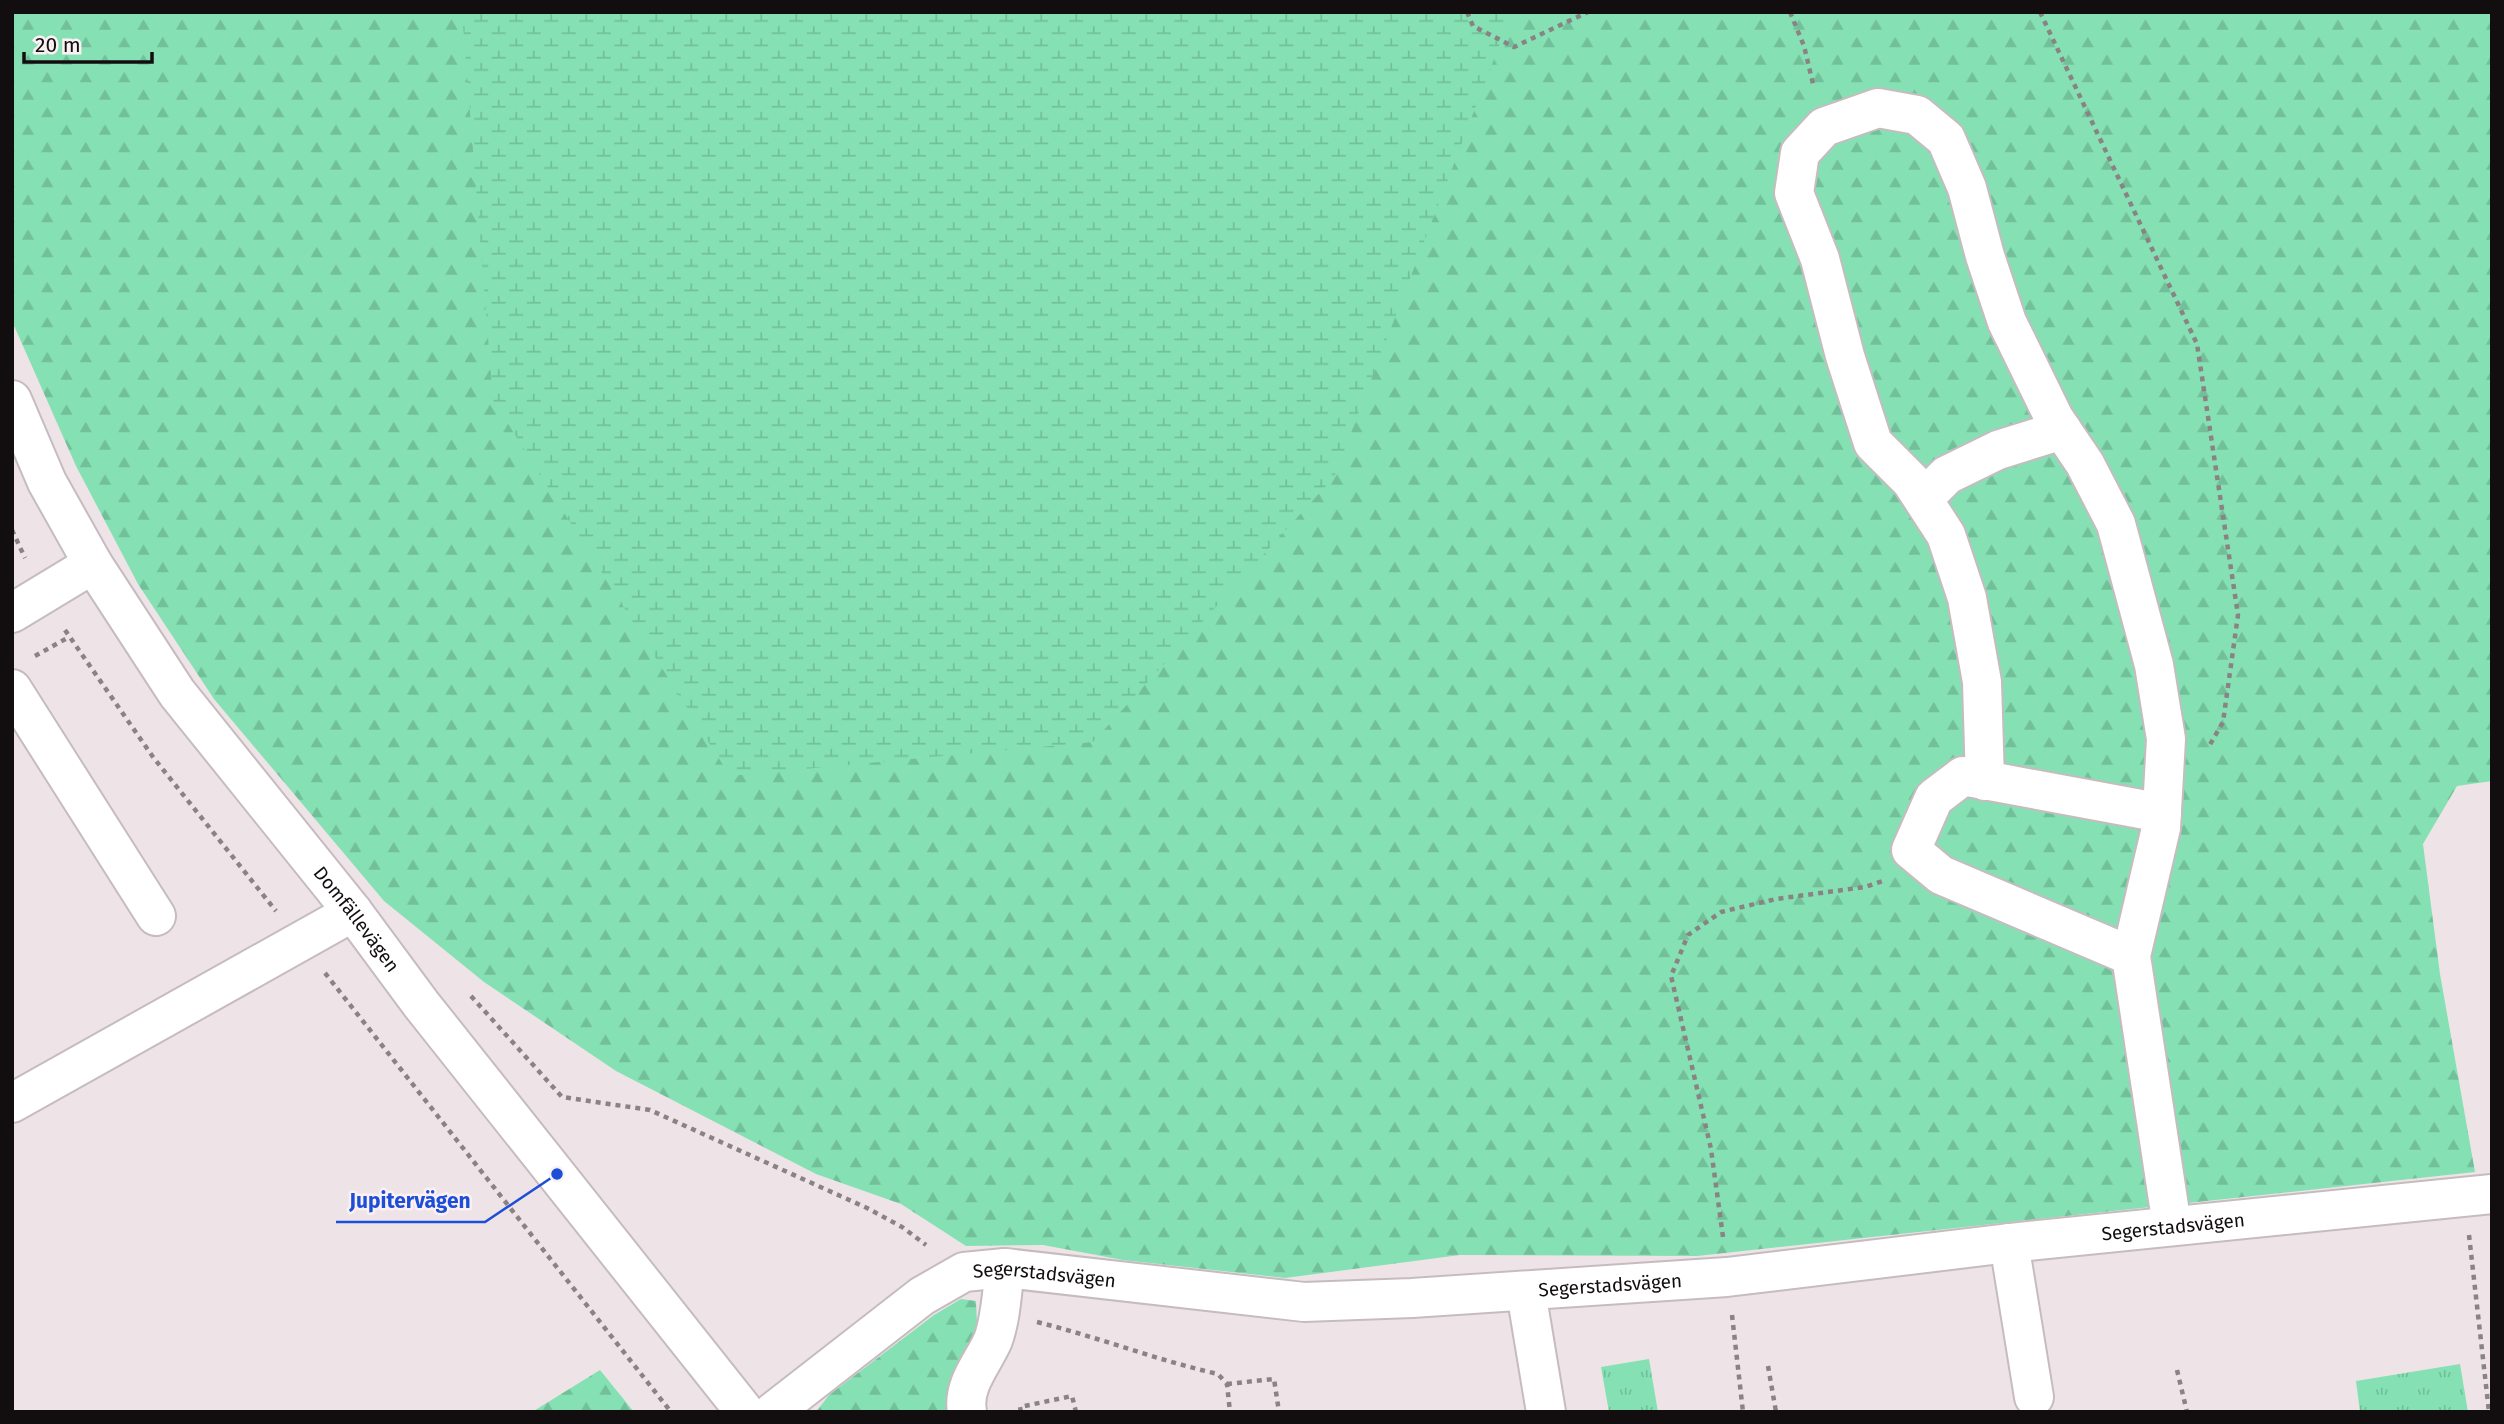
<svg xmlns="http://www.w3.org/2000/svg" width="2504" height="1424" font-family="'Fira Sans',sans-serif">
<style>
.forest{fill:url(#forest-firs)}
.wetland{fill:url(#wetland-marsh)}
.park{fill:url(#park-tufts)}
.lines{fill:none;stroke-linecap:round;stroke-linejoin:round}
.minor-casing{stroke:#c6bcbf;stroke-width:42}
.path{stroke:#8a8385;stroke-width:4.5;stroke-dasharray:5 5;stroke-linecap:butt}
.minor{stroke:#fff;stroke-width:38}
.labels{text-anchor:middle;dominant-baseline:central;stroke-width:5;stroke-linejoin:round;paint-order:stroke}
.street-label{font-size:19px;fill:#120e0f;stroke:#fbf1f4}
.leader{fill:none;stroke:#1d4ed8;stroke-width:2.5}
.callout-dot{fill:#1d4ed8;stroke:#fbf1f4;stroke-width:2.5}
.callout-label{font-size:21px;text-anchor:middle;font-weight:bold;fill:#1d4ed8;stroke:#fbf1f4;stroke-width:5;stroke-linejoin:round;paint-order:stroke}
</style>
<defs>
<pattern id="forest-firs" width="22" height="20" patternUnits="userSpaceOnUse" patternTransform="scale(1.75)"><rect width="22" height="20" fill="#85e1b3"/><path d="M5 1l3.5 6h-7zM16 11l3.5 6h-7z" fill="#72c099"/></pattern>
<pattern id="wetland-marsh" width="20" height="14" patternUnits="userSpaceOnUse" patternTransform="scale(1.75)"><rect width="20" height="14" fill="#85e1b3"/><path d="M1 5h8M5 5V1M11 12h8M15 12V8" fill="none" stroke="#72c099"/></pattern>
<pattern id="park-tufts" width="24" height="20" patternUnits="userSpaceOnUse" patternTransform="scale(1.75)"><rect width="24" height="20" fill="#85e1b3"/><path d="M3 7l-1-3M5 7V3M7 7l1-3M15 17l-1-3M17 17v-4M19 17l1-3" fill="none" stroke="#72c099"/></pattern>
</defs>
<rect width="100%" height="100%" fill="#eee4e7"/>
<g class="forest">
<path d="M 12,12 L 2492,12 L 2492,781 L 2457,786 L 2423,844 L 2440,974 L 2475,1172 L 1697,1256 L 1460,1255 L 1285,1278 L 1123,1260 L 1043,1245 L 966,1246 L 901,1204 L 816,1174 L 616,1071 L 484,982 L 384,901 L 214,699 L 138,584 L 76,466 L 12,321 Z"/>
<path d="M 961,1299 L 976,1301 L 977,1324 L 950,1412 L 816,1412 L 829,1395 L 934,1315 Z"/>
<path d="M 600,1370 L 634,1412 L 532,1412 Z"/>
</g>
<path class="wetland" d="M 462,12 L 1512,12 L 1334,477 L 1093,742 L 730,776 L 493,400 Z"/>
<g class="park">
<path d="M 1649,1359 L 1658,1412 L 1609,1412 L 1601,1367 Z"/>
<path d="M 2460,1364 L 2468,1412 L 2360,1412 L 2356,1381 Z"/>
</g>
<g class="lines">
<defs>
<g id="minor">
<path id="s1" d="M 12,400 L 47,482 L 93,564 L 177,693 L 353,912 L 421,1004 L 745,1412"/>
<path d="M 1923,499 L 1947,475 L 1998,450 L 2062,430"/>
<path d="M 12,613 L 93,564"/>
<path d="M 12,689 L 156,916"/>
<path d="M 1985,781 L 1982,682 L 1967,598 L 1946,535 L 1911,481 L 1873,443 L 1845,356 L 1820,259 L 1794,193 L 1800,153 L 1824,127 L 1878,108 L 1917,115 L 1946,139 L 1967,188 L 1985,256 L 2007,322 L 2054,418 L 2085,464 L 2116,524 L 2154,665 L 2166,739 L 2161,828 L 2131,956 L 2172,1226"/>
<path d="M 2131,956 L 1941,875 L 1911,850 L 1934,798 L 1963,776 L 2162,813"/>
<path d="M 12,1103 L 353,912"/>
<path d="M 2009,1243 L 2034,1397"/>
<path d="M 1526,1292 L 1546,1412"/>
<path id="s2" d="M 773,1412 L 922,1296 L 964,1272 L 1005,1268 L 1304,1302 L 1412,1298 L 1727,1277 L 2009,1243 L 2492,1194"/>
<path d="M 967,1412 C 962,1385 983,1363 993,1340 C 1001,1318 1002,1291 1005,1268"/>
</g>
</defs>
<use href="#minor" class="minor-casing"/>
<g class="path">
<path d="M 1467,12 L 1473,26 L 1514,47 L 1588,12"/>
<path d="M 1790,12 L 1804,46 L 1814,88"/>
<path d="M 2040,12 L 2197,344 L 2238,615 L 2223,722 L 2208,748"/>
<path d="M 12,530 L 25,558"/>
<path d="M 65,630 L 153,757 L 276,911"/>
<path d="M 35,656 L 69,637"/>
<path d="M 325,973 L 671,1412"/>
<path d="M 471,996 L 562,1097 L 650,1110 L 867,1208 L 902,1227 L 926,1245"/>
<path d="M 2469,1235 L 2489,1412"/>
<path d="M 1723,1237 L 1711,1149 L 1671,976 L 1688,935 L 1721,912 L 1776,899 L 1865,887 L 1886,880"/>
<path d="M 1732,1315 L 1743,1412"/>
<path d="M 1037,1322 C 1098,1337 1156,1360 1218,1374 L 1227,1384 L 1230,1412"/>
<path d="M 1768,1366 L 1776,1412"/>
<path d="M 2177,1370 L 2187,1412"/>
<path d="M 1227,1384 L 1274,1379 L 1279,1412"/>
<path d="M 1021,1412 L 1020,1407 L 1072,1396 L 1076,1412"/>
<path d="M 1951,1412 L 1951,1410"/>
</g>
<use href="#minor" class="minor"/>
</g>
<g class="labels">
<g class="street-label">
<text stroke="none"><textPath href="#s1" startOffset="626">Domfällevägen</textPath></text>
<text stroke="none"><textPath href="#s2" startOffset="1452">Segerstadsvägen</textPath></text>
<text stroke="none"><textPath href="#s2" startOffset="318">Segerstadsvägen</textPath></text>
<text stroke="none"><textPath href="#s2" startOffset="886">Segerstadsvägen</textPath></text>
</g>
</g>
<path class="leader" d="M557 1174L485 1222H336"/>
<circle class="callout-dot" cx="557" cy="1174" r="7"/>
<g class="callout-label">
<text x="410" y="1208">Jupitervägen</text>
</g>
<rect width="2504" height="1424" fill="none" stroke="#120e0f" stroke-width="28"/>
<path d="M24 52v10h128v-10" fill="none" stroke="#120e0f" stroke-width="3.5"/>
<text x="35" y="52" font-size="21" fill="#120e0f" stroke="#fbf1f4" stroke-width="5" paint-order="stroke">20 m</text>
</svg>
